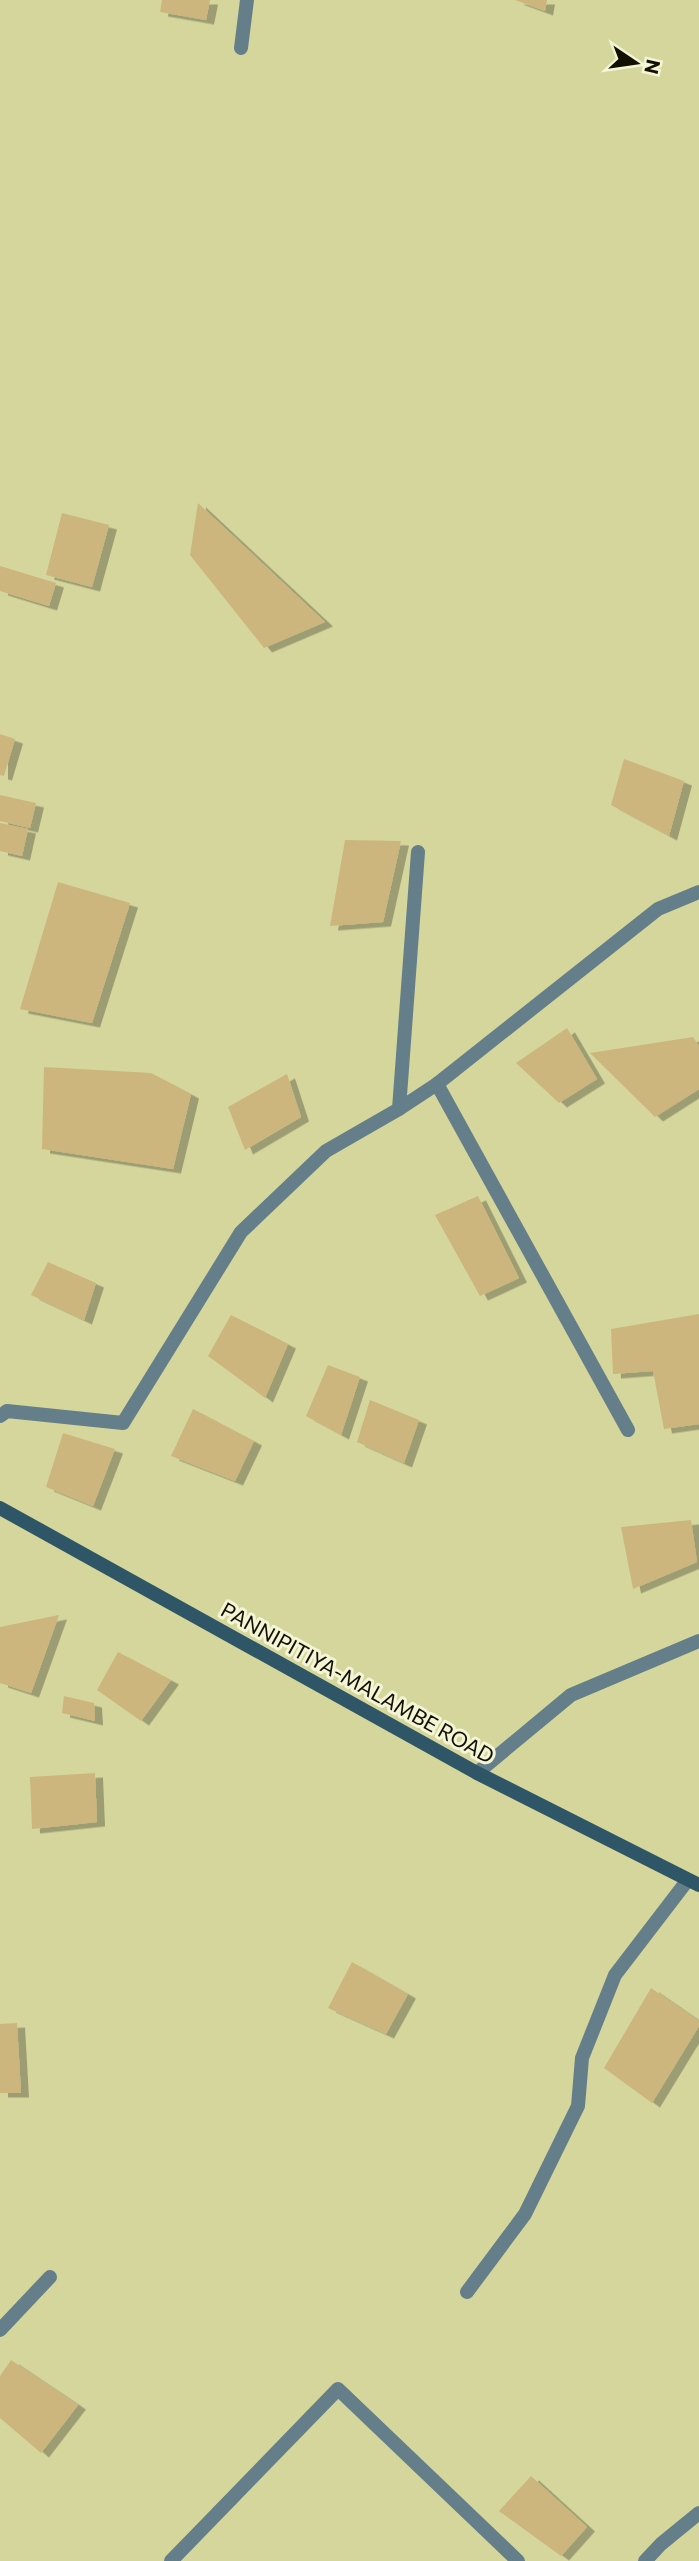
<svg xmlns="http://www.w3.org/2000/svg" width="699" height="2561" font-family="Commissioner,sans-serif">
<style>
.building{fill:#ccb67e;filter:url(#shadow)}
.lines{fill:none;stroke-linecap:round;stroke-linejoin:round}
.street{stroke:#647e8a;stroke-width:14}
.secondary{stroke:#2f5667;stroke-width:14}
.labels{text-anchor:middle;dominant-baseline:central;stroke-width:6;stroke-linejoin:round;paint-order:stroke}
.street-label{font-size:21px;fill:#121100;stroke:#f4f5d7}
</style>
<defs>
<filter id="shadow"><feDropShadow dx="8" dy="4.5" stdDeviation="0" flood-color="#0004"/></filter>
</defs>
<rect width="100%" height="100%" fill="#d5d69b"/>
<g class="building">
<path d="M 162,0 L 210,0 L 206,20 L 160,12 Z"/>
<path d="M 515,0 L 547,0 L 545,11 Z"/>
<path d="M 198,503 L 325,622 L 264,648 L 190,555 Z"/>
<path d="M 62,513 L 109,525 L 92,587 L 46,575 Z"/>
<path d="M 0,566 L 56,583 L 49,606 L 0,591 Z"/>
<path d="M 0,734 L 15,739 L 4,776 L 0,775 Z"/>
<path d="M 624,759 L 684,781 L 669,836 L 611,805 Z"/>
<path d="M 0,795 L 36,803 L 30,828 L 0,821 Z"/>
<path d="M 0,823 L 28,829 L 22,856 L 0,851 Z"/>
<path d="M 345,840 L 401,841 L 383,922 L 330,926 Z"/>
<path d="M 58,882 L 130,903 L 92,1023 L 20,1009 Z"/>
<path d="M 567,1028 L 597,1079 L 559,1103 L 516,1063 Z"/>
<path d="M 693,1037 L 699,1046 L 699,1089 L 655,1117 L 590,1053 Z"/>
<path d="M 44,1067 L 151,1073 L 191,1094 L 173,1169 L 42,1149 Z"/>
<path d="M 287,1074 L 301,1117 L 245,1150 L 228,1107 Z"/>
<path d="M 478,1196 L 519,1278 L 480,1296 L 435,1215 Z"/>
<path d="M 48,1262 L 96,1283 L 84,1320 L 31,1295 Z"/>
<path d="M 699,1314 L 699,1424 L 664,1429 L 653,1371 L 613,1374 L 611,1329 Z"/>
<path d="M 231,1315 L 288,1344 L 265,1398 L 208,1356 Z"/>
<path d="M 328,1365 L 360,1377 L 341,1435 L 306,1416 Z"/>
<path d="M 370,1400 L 419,1420 L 404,1463 L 357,1442 Z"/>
<path d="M 193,1409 L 254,1441 L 235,1481 L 171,1456 Z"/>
<path d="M 63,1433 L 115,1449 L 93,1506 L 46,1487 Z"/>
<path d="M 691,1520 L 697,1562 L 633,1589 L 621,1527 Z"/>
<path d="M 59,1615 L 31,1693 L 0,1683 L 0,1627 Z"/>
<path d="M 118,1652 L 171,1680 L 141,1721 L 97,1690 Z"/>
<path d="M 64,1696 L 94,1703 L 95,1721 L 62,1713 Z"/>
<path d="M 95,1773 L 97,1822 L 32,1829 L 30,1777 Z"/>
<path d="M 352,1962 L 408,1994 L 386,2034 L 328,2008 Z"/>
<path d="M 651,1988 L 699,2021 L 699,2026 L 652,2103 L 604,2068 Z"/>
<path d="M 17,2023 L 21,2093 L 0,2093 L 0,2024 Z"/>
<path d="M 11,2360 L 78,2405 L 41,2453 L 0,2418 L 0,2376 Z"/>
<path d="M 531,2476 L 587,2527 L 561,2556 L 499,2511 Z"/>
</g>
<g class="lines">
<g class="street">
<path d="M 241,48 L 247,0"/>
<path d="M 437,1084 L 628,1430"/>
<path d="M 399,1109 L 418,852"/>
<path d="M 0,1416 L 7,1411 L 123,1423 L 241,1232 L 326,1151 L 399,1109 L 437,1084 L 658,909 L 699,892"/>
<path d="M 477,1773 L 571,1695 L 699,1641"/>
<path d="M 467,2292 L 525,2214 L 578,2106 L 582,2058 L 615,1975 L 687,1881"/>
<path d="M 0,2330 L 50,2277"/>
<path d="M 171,2561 L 338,2389 L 518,2561"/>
<path d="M 645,2561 L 661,2544 L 699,2513"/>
</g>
<path class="secondary" d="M 0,1508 L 477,1773 L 699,1885"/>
</g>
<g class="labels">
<g class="street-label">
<text transform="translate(358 1682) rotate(29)">PANNIPITIYA-MALAMBE ROAD</text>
</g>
</g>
<g transform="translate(636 63) rotate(103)" stroke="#f4f5d7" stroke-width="5" paint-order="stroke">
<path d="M0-5L12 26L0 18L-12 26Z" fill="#121100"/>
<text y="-10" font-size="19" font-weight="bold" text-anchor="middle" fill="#121100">N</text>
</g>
</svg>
